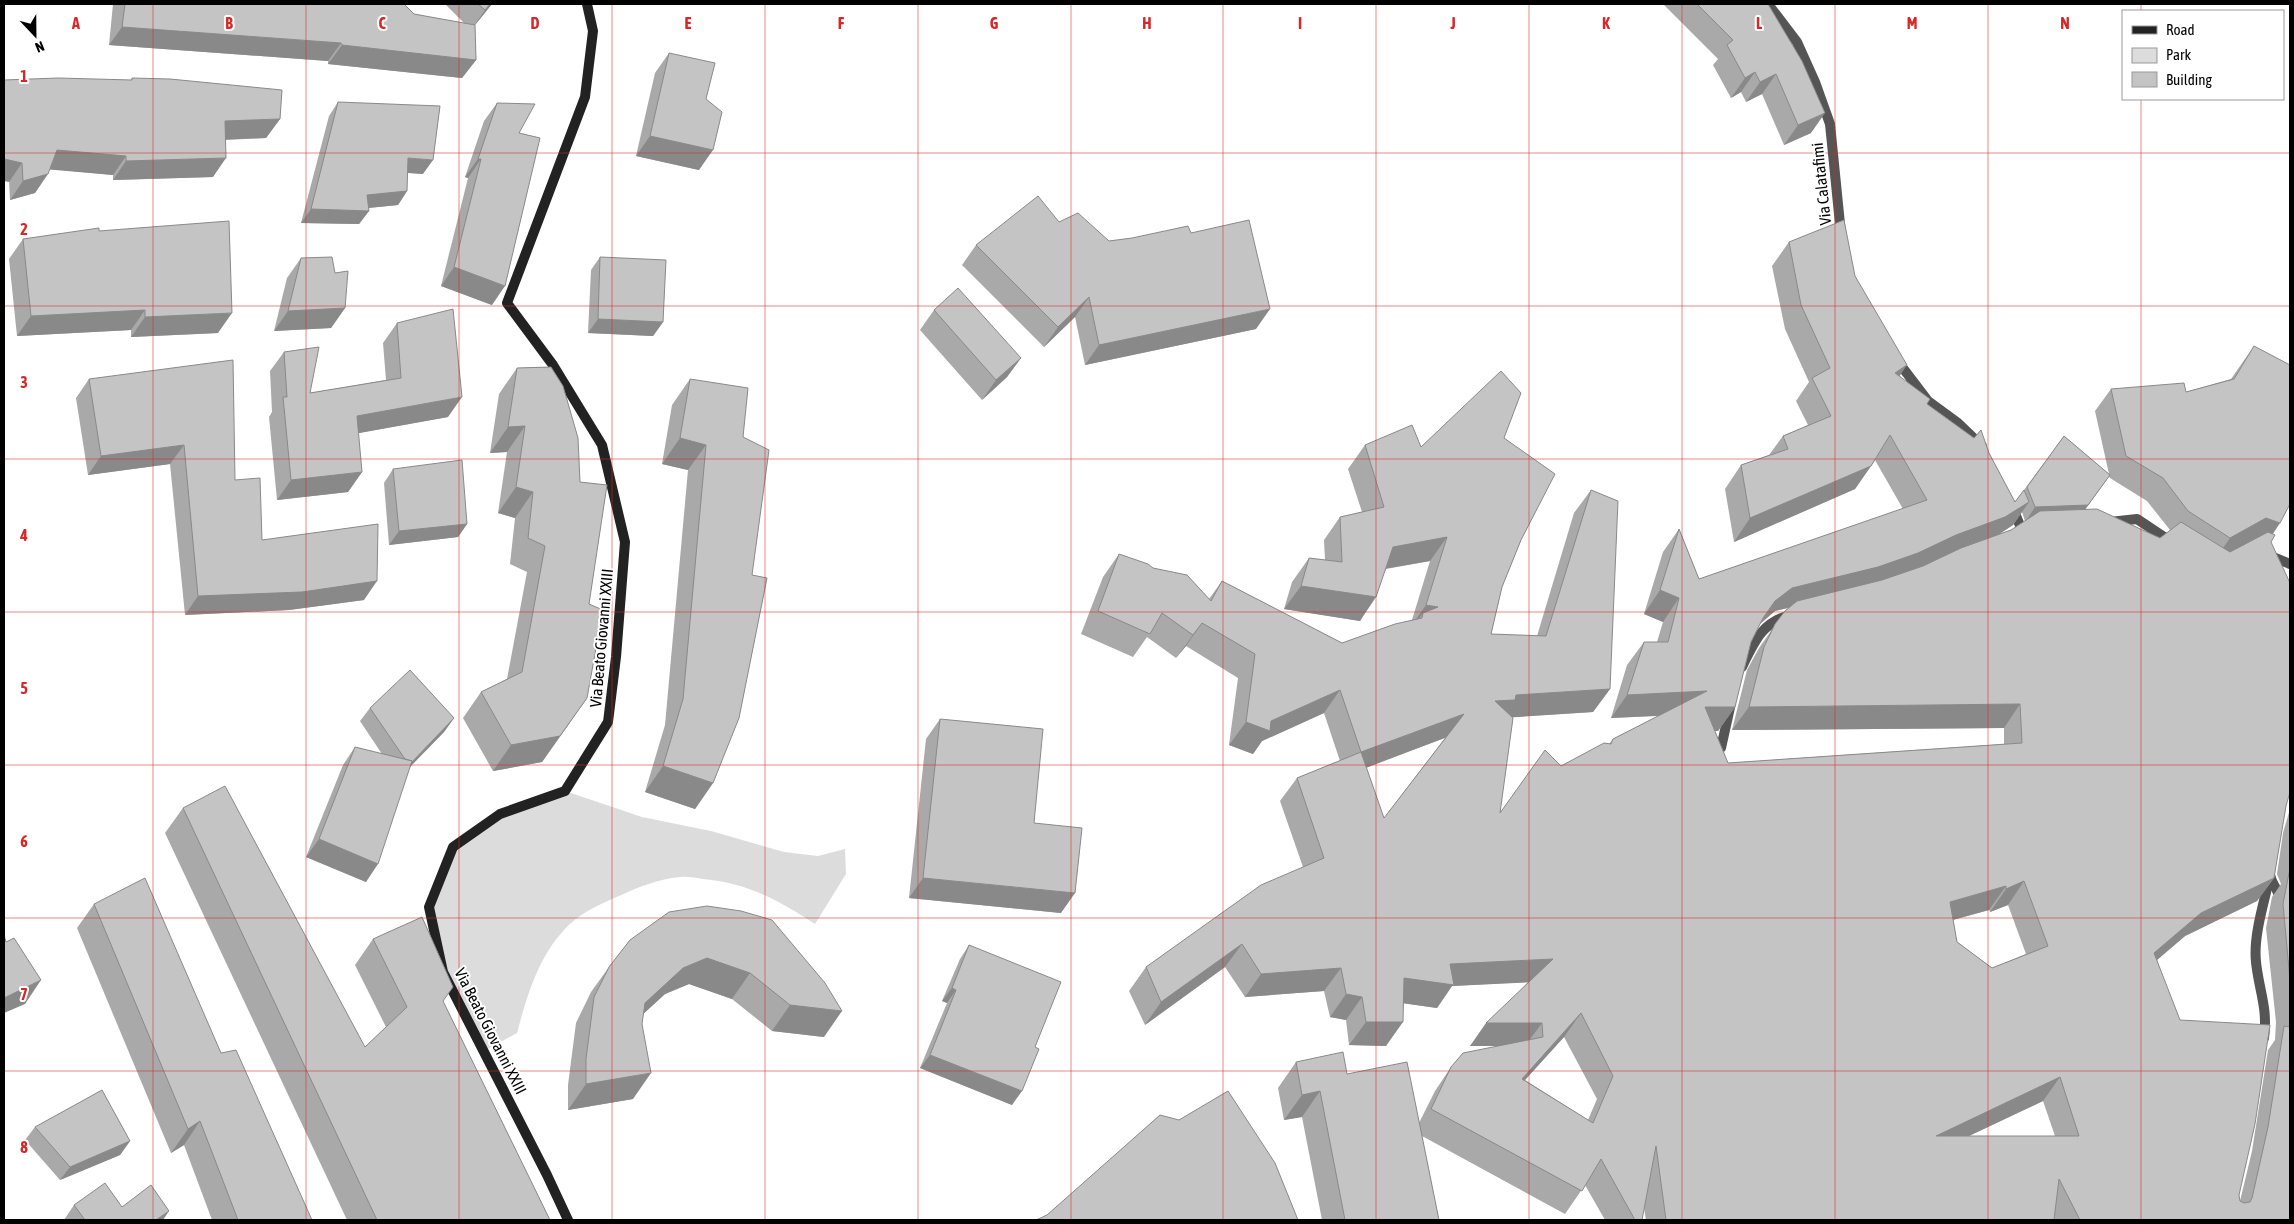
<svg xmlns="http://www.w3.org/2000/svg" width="2294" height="1224" font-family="'Asap Condensed',sans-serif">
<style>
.green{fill:#dcdcdc}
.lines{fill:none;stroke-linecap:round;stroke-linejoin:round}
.street{stroke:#555;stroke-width:10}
.secondary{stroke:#222;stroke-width:10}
.wall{fill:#a9a9a9;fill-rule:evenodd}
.shaded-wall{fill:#898989}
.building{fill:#c4c4c4;stroke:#898989;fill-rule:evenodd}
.grid{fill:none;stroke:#d62828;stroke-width:1;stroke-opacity:0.55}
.labels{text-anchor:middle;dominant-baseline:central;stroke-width:4;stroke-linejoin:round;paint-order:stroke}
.street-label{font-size:16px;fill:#000;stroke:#fff}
.grid-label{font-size:16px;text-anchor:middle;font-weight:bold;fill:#d62828;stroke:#fff;stroke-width:4;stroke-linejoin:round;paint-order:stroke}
</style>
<rect width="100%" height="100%" fill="#fff"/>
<path class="green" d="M 565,791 L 642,817 L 711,831 L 784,852 L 818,856 L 845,849 L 846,874 L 815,924 C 778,900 748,883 703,879 C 696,878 688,876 680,877 C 659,879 638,887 619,896 C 600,904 578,914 564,930 C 538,958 527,996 517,1033 L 484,1051 L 443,972 L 429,907 L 453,847 L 500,814 Z"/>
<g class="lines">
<g class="street">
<path d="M 1768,4 L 1797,42 L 1815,82 L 1830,124 L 1841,234"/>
<path d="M 1896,359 L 1928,401 L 1958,423 L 1982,446"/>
<path d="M 2012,506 L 2021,528"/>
<path d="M 2110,522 L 2137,519 L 2173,543"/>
<path d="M 2268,555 L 2290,564"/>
<path d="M 1742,667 C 1755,640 1762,622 1793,614"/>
<path d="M 1721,748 L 1731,703"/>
<path d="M 2270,875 L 2272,881 L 2290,916"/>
<path d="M 2264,1038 C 2268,1007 2259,991 2256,962 C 2253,935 2265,900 2270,875"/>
</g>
<path class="secondary" d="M 568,1220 L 547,1175 L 443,972 L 429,907 L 453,847 L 500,814 L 565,791 L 608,722 L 616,657 L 625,542 L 602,445 L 553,365 L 507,303 L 585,97 L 593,31 L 587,4"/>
</g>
<g class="wall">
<path d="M 113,4 L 404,4 L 414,14 L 464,23 L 445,4 L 492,4 L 475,25 L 476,60 L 462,78 L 328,64 L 328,61 L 109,45 Z"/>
<path d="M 1663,4 L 1768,4 L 1811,133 L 1784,145 L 1762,94 L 1746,102 L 1741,92 L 1731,98 L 1713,65 L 1718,59 Z"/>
<path d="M 669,53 L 706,99 L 699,170 L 636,156 L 655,73 Z"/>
<path d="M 132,78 L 280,119 L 266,138 L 226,140 L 213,177 L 113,180 L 113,175 L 50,169 L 35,193 L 10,200 L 4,80 L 131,80 Z"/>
<path d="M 338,102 L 423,174 L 407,173 L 407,191 L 398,205 L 368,208 L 369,211 L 359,224 L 301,223 L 329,116 Z"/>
<path d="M 497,103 L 519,133 L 492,305 L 441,286 L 468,178 L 465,177 L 484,121 Z"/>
<path d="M 1059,222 L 1109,241 L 1191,233 L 1256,329 L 1085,365 L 1075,317 L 1044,347 L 962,265 L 976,245 Z"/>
<path d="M 99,231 L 218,333 L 131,337 L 131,330 L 17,336 L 9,259 L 23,239 Z"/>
<path d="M 1789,242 L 1855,276 L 1900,376 L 1927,404 L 1989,453 L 2015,502 L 2064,436 L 2109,474 L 2095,411 L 2111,389 L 2186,392 L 2231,379 L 2254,346 L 2273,534 L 2271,542 L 2286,806 L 2274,878 L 2257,901 L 2185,936 L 2157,960 L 2240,1201 L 2252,1151 L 2268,1050 L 2275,1040 L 2276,1022 L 2266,928 L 2272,897 L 2281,884 L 2277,874 L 2283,833 L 2290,809 L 2290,1220 L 1646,1220 L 1644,1208 L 1642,1220 L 1605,1220 L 1585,1185 L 1565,1214 L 1422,1136 L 1439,1220 L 1322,1220 L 1302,1117 L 1284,1120 L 1278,1088 L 1296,1062 L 1347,1074 L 1419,1123 L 1435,1091 L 1451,1067 L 1498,1046 L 1470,1046 L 1528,982 L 1452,986 L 1437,1008 L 1403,1003 L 1386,1046 L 1349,1045 L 1346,1020 L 1330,1017 L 1324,991 L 1245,997 L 1225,967 L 1145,1025 L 1129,991 L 1146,967 L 1303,867 L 1280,801 L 1297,778 L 1340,761 L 1324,713 L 1262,741 L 1253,754 L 1229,745 L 1238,678 L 1186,646 L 1176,658 L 1147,637 L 1133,657 L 1081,634 L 1103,577 L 1119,554 L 1153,568 L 1209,599 L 1222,581 L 1342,643 L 1412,620 L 1430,561 L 1386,569 L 1360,621 L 1284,609 L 1292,582 L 1309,558 L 1325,560 L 1324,540 L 1340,517 L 1362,512 L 1348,469 L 1365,445 L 1421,447 L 1504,438 L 1521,540 L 1502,587 L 1491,634 L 1537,636 L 1574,513 L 1591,490 L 1610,689 L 1593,712 L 1511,717 L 1500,813 L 1561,766 L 1609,744 L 1613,739 L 1658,716 L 1611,718 L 1627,665 L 1644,642 L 1657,642 L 1663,622 L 1644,614 L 1663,552 L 1679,529 L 1699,579 L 1903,509 L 1875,460 L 1855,489 L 1734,542 L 1725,489 L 1741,465 L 1769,455 L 1783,436 L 1808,425 L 1796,401 L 1809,382 L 1785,329 L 1772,266 ZM 2109,476 L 2110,478 L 2147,501 L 2170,530 L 2160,538 L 2085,510 ZM 2022,512 L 2025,521 L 2011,530 L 1999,534 L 2013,525 ZM 1788,608 L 1785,611 L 1759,648 L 1747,670 L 1732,730 L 2004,728 L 2004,744 L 1728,763 L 1715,731 L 1718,731 L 1735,707 L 1751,642 L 1760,623 L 1775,611 ZM 1445,738 L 1384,818 L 1366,767 ZM 2008,905 L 2026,954 L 1992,968 L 1957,942 L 1953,920 L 1989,910 L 1990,912 ZM 1564,1037 L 1597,1099 L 1588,1120 L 1525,1080 ZM 2043,1101 L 2055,1136 L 1969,1136 Z"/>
<path d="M 600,257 L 663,322 L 653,336 L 588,333 L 591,270 Z"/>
<path d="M 301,258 L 335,273 L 345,308 L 331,328 L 274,331 L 287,278 Z"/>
<path d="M 934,310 L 1021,358 L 1007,377 L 982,400 L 920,330 Z"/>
<path d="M 397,323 L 448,417 L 358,433 L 362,472 L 348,492 L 277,500 L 269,417 L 272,412 L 270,371 L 284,352 L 310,393 L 386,380 L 383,343 Z"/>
<path d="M 551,367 L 569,724 L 542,762 L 493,771 L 463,718 L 481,692 L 507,679 L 527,572 L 510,564 L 515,518 L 498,513 L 507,452 L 490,453 L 499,394 L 517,368 Z"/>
<path d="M 89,379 L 235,480 L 262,540 L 364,600 L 289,610 L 185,615 L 170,464 L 88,475 L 76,398 Z"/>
<path d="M 690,379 L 743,437 L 713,783 L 695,809 L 645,792 L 665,725 L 688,470 L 662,464 L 672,405 Z"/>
<path d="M 393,469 L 467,524 L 458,537 L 389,545 L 384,483 Z"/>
<path d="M 370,708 L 454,718 L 444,732 L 409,768 L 366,882 L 306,857 L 343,765 L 355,747 L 382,754 L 360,721 Z"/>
<path d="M 940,719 L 1061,913 L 909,898 L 926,739 Z"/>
<path d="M 183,808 L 365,1047 L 386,1027 L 355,965 L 373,939 L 443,1002 L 550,1220 L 347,1220 L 165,833 Z"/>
<path d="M 94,904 L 221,1053 L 312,1220 L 212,1220 L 184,1145 L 171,1153 L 77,928 Z"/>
<path d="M 630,940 L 825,983 L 824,1037 L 772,1031 L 732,999 L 689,984 L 665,994 L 643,1014 L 633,1099 L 568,1110 L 568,1085 L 576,1023 L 591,992 L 609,967 Z"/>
<path d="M 969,945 L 1035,1047 L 1012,1105 L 920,1068 L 947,1003 L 942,1001 L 960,959 Z"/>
<path d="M 35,1127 L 130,1141 L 120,1155 L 60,1180 L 25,1140 Z"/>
<path d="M 74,1205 L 122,1207 L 163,1220 L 64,1220 Z"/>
</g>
<g class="shaded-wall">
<path d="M 490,4 L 492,4 L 471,30 L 485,10 Z"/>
<path d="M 122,27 L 341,43 L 328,61 L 109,45 Z"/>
<path d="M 342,45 L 476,60 L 462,78 L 328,64 Z"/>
<path d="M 1755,72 L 1741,92 L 1731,98 L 1745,78 Z"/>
<path d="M 1776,74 L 1762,94 L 1746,102 L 1760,82 Z"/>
<path d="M 1825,113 L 1811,133 L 1784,145 L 1798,125 Z"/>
<path d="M 280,119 L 266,138 L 212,140 L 225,121 Z"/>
<path d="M 650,136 L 713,150 L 699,170 L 636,156 Z"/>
<path d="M 57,150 L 126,156 L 113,175 L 44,169 Z"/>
<path d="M 226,158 L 213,177 L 113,180 L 126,161 Z"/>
<path d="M 408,158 L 433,160 L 423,174 L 398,172 Z"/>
<path d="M 4,159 L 22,163 L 9,182 L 4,181 Z"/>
<path d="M 478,159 L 481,159 L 468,178 L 465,177 Z"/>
<path d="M 48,174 L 35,193 L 10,200 L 23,181 Z"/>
<path d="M 407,191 L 398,205 L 358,209 L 367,195 Z"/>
<path d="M 311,209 L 369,211 L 359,224 L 301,223 Z"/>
<path d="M 454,267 L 505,286 L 492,305 L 441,286 Z"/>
<path d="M 1089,297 L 1075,317 L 1044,347 L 1058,327 Z"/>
<path d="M 345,308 L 331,328 L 274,331 L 288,311 Z"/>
<path d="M 1270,309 L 1256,329 L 1085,365 L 1099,345 Z"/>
<path d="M 145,310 L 131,330 L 17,336 L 31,316 Z"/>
<path d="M 232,313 L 218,333 L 131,337 L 145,317 Z"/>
<path d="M 598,319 L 663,322 L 653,336 L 588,333 Z"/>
<path d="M 1021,358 L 1007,377 L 982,400 L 996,380 Z"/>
<path d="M 1907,365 L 1891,389 L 1895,373 Z"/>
<path d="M 462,397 L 448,417 L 343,436 L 357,416 Z"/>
<path d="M 525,426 L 507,452 L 490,453 L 508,427 Z"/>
<path d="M 680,438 L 706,445 L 688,470 L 662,464 Z"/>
<path d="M 184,445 L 170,464 L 88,475 L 101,456 Z"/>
<path d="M 1871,466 L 1855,489 L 1734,542 L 1750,518 Z"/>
<path d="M 362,472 L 348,492 L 277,500 L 291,480 Z"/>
<path d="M 2110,475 L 2078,519 L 2026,521 L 2035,507 Z"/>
<path d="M 516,487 L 533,492 L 515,518 L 498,513 Z"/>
<path d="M 2029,502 L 2013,525 L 1989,541 L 1901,577 L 1862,590 L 1775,611 L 1759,625 L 1775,601 L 1792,588 L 1956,535 Z"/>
<path d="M 2266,518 L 2280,523 L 2265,546 L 2214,561 L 2230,538 Z"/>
<path d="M 467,524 L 458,537 L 389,545 L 399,531 Z"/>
<path d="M 1447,537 L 1430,561 L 1377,570 L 1393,547 Z"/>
<path d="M 377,581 L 364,600 L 289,610 L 185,615 L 198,596 Z"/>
<path d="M 1301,586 L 1376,597 L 1360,621 L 1284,609 Z"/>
<path d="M 1660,590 L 1679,598 L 1663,622 L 1644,614 Z"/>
<path d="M 1426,605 L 1438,607 L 1422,618 L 1423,613 L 1412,629 L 1409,629 Z"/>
<path d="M 1202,623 L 1186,646 L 1176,658 L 1193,635 Z"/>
<path d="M 1610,689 L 1593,712 L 1502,718 L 1495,701 L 1516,695 Z"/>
<path d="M 1340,690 L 1324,713 L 1262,741 L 1253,754 L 1229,745 L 1246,722 L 1271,721 Z"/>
<path d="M 1707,691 L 1691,714 L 1611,718 L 1627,695 Z"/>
<path d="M 587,698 L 542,762 L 493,771 L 511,745 Z"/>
<path d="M 2020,704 L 2004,728 L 1732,730 L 1749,707 Z"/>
<path d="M 1705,707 L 1735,707 L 1718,731 L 1689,731 Z"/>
<path d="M 1464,714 L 1447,737 L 1345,776 L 1361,752 Z"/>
<path d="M 454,718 L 444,732 L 399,778 L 409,765 Z"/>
<path d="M 663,766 L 713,783 L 695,809 L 645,792 Z"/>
<path d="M 319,839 L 378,864 L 366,882 L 306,857 Z"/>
<path d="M 923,878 L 1075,893 L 1061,913 L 909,898 Z"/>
<path d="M 2274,878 L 2257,901 L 2185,936 L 2137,977 L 2154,953 L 2201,913 Z"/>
<path d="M 2024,881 L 2008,905 L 1990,912 L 2006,889 Z"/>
<path d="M 2006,886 L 1989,910 L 1934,925 L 1950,902 Z"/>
<path d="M 1242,944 L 1225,967 L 1145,1025 L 1161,1002 Z"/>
<path d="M 707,958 L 750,973 L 732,999 L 689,984 L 665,994 L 627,1029 L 645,1003 L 683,968 Z"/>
<path d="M 1553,959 L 1537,982 L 1452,986 L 1437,1008 L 1387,1001 L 1404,978 L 1450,964 Z"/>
<path d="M 1341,968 L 1324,991 L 1245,997 L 1261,974 Z"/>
<path d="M 41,980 L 25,1004 L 4,1013 L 4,998 Z"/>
<path d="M 952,988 L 956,990 L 947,1003 L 942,1001 Z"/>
<path d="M 1346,994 L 1362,997 L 1346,1020 L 1330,1017 Z"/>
<path d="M 790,1005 L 842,1011 L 824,1037 L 772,1031 Z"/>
<path d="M 1581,1013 L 1564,1037 L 1505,1102 L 1522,1079 Z"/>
<path d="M 1366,1022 L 1403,1022 L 1386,1046 L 1349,1045 Z"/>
<path d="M 1486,1023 L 1542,1023 L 1525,1046 L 1470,1046 Z"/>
<path d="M 930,1055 L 1022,1091 L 1012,1105 L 920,1068 Z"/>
<path d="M 651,1073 L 633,1099 L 568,1110 L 586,1084 Z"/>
<path d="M 2060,1077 L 2043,1101 L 1920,1159 L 1936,1136 Z"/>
<path d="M 1320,1091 L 1302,1117 L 1284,1120 L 1302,1095 Z"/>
<path d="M 200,1121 L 184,1145 L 171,1153 L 188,1129 Z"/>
<path d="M 130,1141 L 120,1155 L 60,1180 L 70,1167 Z"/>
<path d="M 169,1211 L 163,1220 L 156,1220 Z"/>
</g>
<g class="building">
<path d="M 125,4 L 404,4 L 414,14 L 475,25 L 476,60 L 342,45 L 341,43 L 122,27 Z"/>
<path d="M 478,4 L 490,4 L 485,10 Z"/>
<path d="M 1697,4 L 1768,4 L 1802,61 L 1825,113 L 1798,125 L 1776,74 L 1760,82 L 1755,72 L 1745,78 L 1727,45 L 1733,40 Z"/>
<path d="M 669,53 L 715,63 L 706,99 L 722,112 L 713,150 L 650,136 Z"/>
<path d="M 58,78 L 132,80 L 132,78 L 170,79 L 282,90 L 280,119 L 225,121 L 226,158 L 126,161 L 126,156 L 57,150 L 48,174 L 23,181 L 22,163 L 4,159 L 4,80 Z"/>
<path d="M 338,102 L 440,106 L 433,160 L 408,158 L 407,191 L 367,195 L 369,211 L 311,209 Z"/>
<path d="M 497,103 L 535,104 L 519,133 L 540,138 L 505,286 L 454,267 L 481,159 L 478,159 Z"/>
<path d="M 1038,196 L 1059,222 L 1078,213 L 1109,241 L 1132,238 L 1188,226 L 1191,233 L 1249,220 L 1270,309 L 1099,345 L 1089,297 L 1058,327 L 976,245 Z"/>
<path d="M 1844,220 L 1855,276 L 1907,365 L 1895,373 L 1930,399 L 1927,404 L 1974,438 L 1981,430 L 1989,453 L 2015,502 L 2024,490 L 2029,502 L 2005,517 L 1956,535 L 1918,553 L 1878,567 L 1792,588 L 1775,601 L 1763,618 L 1751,642 L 1735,707 L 1705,707 L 1728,763 L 2022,743 L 2020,704 L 1749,707 L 1764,647 L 1775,624 L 1785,611 L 1797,601 L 1882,580 L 1923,566 L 1961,548 L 2011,530 L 2040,511 L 2097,509 L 2160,538 L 2181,522 L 2230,552 L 2268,532 L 2275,535 L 2271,542 L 2290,583 L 2290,792 L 2286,806 L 2274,878 L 2201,913 L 2154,953 L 2180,1020 L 2270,1025 L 2255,1124 L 2239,1195 L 2240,1201 L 2244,1203 L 2250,1202 L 2252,1198 L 2268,1127 L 2284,1026 L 2290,1027 L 2290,1220 L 2080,1220 L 2059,1179 L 2054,1220 L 1666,1220 L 1656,1146 L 1642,1220 L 1635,1220 L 1601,1159 L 1582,1191 L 1431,1109 L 1451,1067 L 1463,1053 L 1543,1037 L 1542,1023 L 1486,1023 L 1553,959 L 1450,964 L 1454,985 L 1404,978 L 1403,1022 L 1366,1022 L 1362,997 L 1346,994 L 1341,968 L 1261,974 L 1242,944 L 1161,1002 L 1146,967 L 1261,885 L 1324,858 L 1297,778 L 1361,752 L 1340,690 L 1271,721 L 1270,731 L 1246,722 L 1255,654 L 1202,623 L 1193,635 L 1162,613 L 1150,634 L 1098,611 L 1119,554 L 1148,564 L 1153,568 L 1187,575 L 1211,601 L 1222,581 L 1342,643 L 1395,624 L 1422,618 L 1423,613 L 1438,607 L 1426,605 L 1447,537 L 1393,547 L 1376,597 L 1301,586 L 1309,558 L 1342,562 L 1340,517 L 1384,507 L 1365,445 L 1412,425 L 1421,447 L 1501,371 L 1521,393 L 1504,438 L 1555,474 L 1521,540 L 1502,587 L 1491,634 L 1546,636 L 1591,490 L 1618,501 L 1610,689 L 1516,695 L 1515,700 L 1495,701 L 1513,718 L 1500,813 L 1545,750 L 1561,766 L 1604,743 L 1611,744 L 1613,739 L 1707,691 L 1627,695 L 1644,642 L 1668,642 L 1679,598 L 1660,590 L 1679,529 L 1699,579 L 1927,500 L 1890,435 L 1871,466 L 1750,518 L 1741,465 L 1788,449 L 1783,436 L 1831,416 L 1812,378 L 1830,368 L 1801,305 L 1789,242 ZM 1464,714 L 1384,818 L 1361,752 ZM 2024,881 L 2048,946 L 1992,968 L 1957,942 L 1950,902 L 2006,886 L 2006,889 ZM 1581,1013 L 1613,1076 L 1593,1123 L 1522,1079 ZM 2060,1077 L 2079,1136 L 1936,1136 Z"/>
<path d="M 229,221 L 232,313 L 145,317 L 145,310 L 31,316 L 23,239 L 99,228 L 99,231 Z"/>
<path d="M 332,257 L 335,273 L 348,271 L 345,308 L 288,311 L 301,258 Z"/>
<path d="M 600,257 L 666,260 L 663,322 L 598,319 Z"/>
<path d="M 958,288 L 1021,358 L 996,380 L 934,310 Z"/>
<path d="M 453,309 L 462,397 L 357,416 L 362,472 L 291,480 L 283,397 L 287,397 L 284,352 L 319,347 L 310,393 L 401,378 L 397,323 Z"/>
<path d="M 2254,346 L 2290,365 L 2290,504 L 2280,523 L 2266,518 L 2230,538 L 2188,511 L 2163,478 L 2126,456 L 2111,389 L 2184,383 L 2186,392 L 2234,379 Z"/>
<path d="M 233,360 L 235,480 L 260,478 L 262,540 L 378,524 L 377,581 L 302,592 L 198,596 L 184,445 L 101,456 L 89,379 Z"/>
<path d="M 551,367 L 563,386 L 578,438 L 580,482 L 607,485 L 589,604 L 603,610 L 587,698 L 560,736 L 511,745 L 481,692 L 522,672 L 545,546 L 528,538 L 533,492 L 516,487 L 525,426 L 508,427 L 517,368 Z"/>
<path d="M 690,379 L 748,388 L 743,437 L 769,450 L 752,575 L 767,578 L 739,718 L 713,783 L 663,766 L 683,699 L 706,445 L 680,438 Z"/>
<path d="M 2064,436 L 2110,475 L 2088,505 L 2035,507 L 2027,487 Z"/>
<path d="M 462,460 L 467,524 L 399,531 L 393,469 Z"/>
<path d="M 410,670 L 454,718 L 411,763 L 412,761 L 405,759 L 370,708 Z"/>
<path d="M 940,719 L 1043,729 L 1034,823 L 1082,828 L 1075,893 L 923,878 Z"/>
<path d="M 355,747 L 412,761 L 378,864 L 319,839 Z"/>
<path d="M 225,786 L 365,1047 L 407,1007 L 373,939 L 422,917 L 453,987 L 443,1001 L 550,1220 L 377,1220 L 183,808 Z"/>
<path d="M 2289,873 L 2290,876 L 2290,980 L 2283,904 Z"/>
<path d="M 145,878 L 221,1053 L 236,1050 L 312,1220 L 238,1220 L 200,1121 L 188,1129 L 94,904 Z"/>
<path d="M 707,906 L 741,911 L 772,920 L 825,983 L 842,1011 L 790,1005 L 750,973 L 707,958 L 683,968 L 645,1003 L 642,1024 L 651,1073 L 586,1084 L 586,1059 L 594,997 L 609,967 L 630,940 L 669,912 Z"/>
<path d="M 4,935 L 6,942 L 14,938 L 41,980 L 4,998 Z"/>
<path d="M 969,945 L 1061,982 L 1035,1047 L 1039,1049 L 1022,1091 L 930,1055 L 956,990 L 952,988 Z"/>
<path d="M 1343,1052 L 1347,1074 L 1407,1062 L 1439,1220 L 1345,1220 L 1320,1091 L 1302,1095 L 1296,1062 Z"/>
<path d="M 102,1090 L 130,1141 L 70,1167 L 35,1127 Z"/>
<path d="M 1228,1091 L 1275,1163 L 1298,1220 L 1036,1220 L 1047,1215 L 1160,1115 L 1179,1120 Z"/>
<path d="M 105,1183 L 122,1207 L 151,1185 L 169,1211 L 156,1220 L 85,1220 L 74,1205 Z"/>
</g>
<path class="grid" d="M 153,4 L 153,1220M 306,4 L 306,1220M 459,4 L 459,1220M 612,4 L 612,1220M 765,4 L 765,1220M 918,4 L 918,1220M 1071,4 L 1071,1220M 1223,4 L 1223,1220M 1376,4 L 1376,1220M 1529,4 L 1529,1220M 1682,4 L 1682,1220M 1835,4 L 1835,1220M 1988,4 L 1988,1220M 2141,4 L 2141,11M 2141,99 L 2141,1220M 4,153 L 2290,153M 4,306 L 2290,306M 4,459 L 2290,459M 4,612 L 2290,612M 4,765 L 2290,765M 4,918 L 2290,918M 4,1071 L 2290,1071"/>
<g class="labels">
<g class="street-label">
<text transform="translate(1821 184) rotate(-96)">Via Calatafimi</text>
<text transform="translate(601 638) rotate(-85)">Via Beato Giovanni XXIII</text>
<text transform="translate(491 1031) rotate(63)">Via Beato Giovanni XXIII</text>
</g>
</g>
<g class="grid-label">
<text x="76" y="29">A</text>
<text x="229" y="29">B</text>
<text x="382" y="29">C</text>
<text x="535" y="29">D</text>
<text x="688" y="29">E</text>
<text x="841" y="29">F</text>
<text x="994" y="29">G</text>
<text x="1147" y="29">H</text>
<text x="1300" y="29">I</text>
<text x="1453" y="29">J</text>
<text x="1606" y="29">K</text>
<text x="1759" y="29">L</text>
<text x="1912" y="29">M</text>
<text x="2065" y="29">N</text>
<text x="24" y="82">1</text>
<text x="24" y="235">2</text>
<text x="24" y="388">3</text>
<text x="24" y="541">4</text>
<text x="24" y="694">5</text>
<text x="24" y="847">6</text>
<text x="24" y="1000">7</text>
<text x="24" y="1153">8</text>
</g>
<rect width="2294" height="1224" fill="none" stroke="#000000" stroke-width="10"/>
<rect x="2122" y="10" width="162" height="90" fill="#ffffff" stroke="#999999"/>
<rect x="2132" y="26" width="25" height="8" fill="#222222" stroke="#999999"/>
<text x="2166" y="35" font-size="15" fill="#000000">Road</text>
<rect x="2132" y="48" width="25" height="15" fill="#dcdcdc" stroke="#999999"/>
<text x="2166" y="60" font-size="15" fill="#000000">Park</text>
<rect x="2132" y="72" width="25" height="15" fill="#c4c4c4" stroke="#999999"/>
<text x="2166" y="85" font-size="15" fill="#000000">Building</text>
<g transform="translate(35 35) rotate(158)" stroke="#ffffff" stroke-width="4" paint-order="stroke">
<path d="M0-4L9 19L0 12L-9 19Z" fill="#000000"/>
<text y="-8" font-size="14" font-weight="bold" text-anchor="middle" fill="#000000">N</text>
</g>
</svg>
